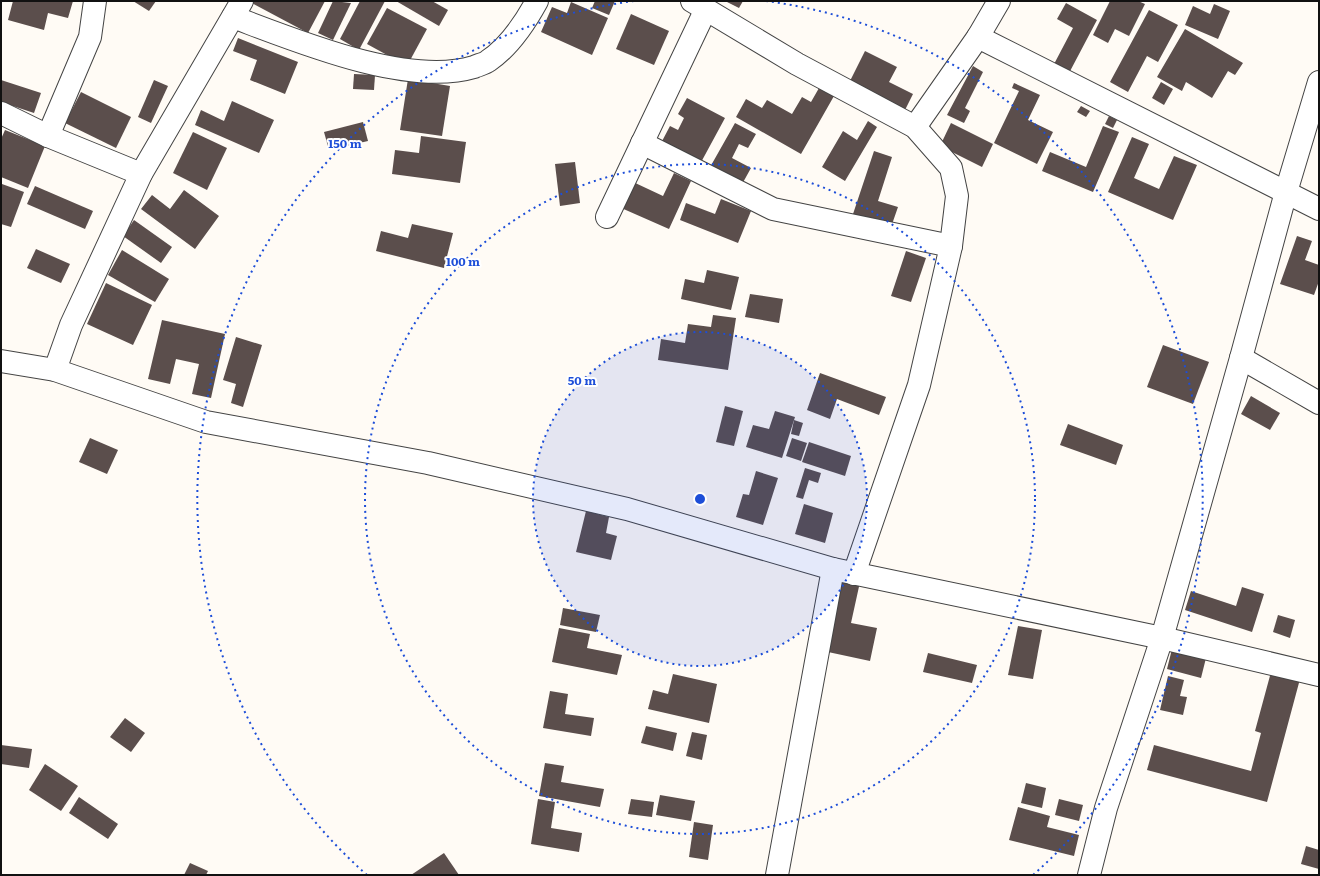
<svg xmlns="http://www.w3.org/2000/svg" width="1320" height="876" font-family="Literata,serif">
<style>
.building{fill:#5b4e4c}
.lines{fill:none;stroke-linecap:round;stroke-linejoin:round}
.minor-casing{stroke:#444;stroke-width:24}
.minor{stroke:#fff;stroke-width:22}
.ring{fill:none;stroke:#1d4ed8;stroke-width:2;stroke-dasharray:2 4}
.centre{fill:#1d4ed8;stroke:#fff;stroke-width:2}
.ring-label{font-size:12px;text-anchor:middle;font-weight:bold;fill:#1d4ed8;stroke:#fff;stroke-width:4;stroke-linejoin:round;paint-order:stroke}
</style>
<rect width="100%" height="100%" fill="#fffbf5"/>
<g class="building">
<path d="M 13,1 L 73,1 L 68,18 L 48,13 L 44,30 L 8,20 Z"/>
<path d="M 133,1 L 156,1 L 149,11 Z"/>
<path d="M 248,1 L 325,1 L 308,33 Z"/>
<path d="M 333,1 L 351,3 L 333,40 L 318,33 Z"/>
<path d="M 360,1 L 385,1 L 359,50 L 340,39 Z"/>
<path d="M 396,1 L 432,1 L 448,10 L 439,26 Z"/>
<path d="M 595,1 L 615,1 L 609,15 L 592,8 Z"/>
<path d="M 725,1 L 743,1 L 739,8 Z"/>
<path d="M 1110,1 L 1138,1 L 1145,4 L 1129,36 L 1115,29 L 1108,43 L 1093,35 Z"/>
<path d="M 571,2 L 608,18 L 592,55 L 541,32 L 552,7 L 567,13 Z"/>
<path d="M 1066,3 L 1097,20 L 1068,75 L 1053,66 L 1073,28 L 1057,19 Z"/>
<path d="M 1214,4 L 1230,11 L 1218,39 L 1185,25 L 1193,6 L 1210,14 Z"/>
<path d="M 387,8 L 427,29 L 407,66 L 367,44 Z"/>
<path d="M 1149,10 L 1178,25 L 1158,62 L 1147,56 L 1128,92 L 1110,82 Z"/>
<path d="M 631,14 L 669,31 L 654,65 L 616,49 Z"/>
<path d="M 1185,29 L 1243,63 L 1235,75 L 1228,71 L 1212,98 L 1186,82 L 1182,91 L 1157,77 Z"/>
<path d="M 238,38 L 298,62 L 285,94 L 250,80 L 257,60 L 233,51 Z"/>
<path d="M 865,51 L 897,67 L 889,82 L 913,94 L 905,110 L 850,81 Z"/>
<path d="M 973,66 L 983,72 L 965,108 L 970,111 L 964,123 L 947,115 Z"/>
<path d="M 354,74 L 375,75 L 374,90 L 353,89 Z"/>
<path d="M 408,79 L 450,86 L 442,136 L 400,130 Z"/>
<path d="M 1,80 L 41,93 L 34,113 L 1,102 Z"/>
<path d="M 154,80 L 168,86 L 151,123 L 138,117 Z"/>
<path d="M 1161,82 L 1173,89 L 1164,105 L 1152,98 Z"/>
<path d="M 1014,83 L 1040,95 L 1028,120 L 1053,132 L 1037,164 L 994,143 L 1019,91 L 1012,88 Z"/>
<path d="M 819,88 L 834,96 L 801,154 L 736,117 L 746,99 L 762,108 L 767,100 L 792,114 L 802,97 L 811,102 Z"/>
<path d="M 81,92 L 131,117 L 116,148 L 65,123 Z"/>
<path d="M 687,98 L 725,118 L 699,166 L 660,145 L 670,126 L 678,130 L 684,118 L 678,114 Z"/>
<path d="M 232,101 L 274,120 L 259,153 L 195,125 L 201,110 L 224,121 Z"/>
<path d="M 1081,106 L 1090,111 L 1086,117 L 1077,112 Z"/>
<path d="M 1109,116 L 1117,120 L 1113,128 L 1105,124 Z"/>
<path d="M 868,121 L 877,127 L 845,181 L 822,167 L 843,131 L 857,140 Z"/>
<path d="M 363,122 L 368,141 L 329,150 L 324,132 Z"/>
<path d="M 735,123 L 756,134 L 748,148 L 739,144 L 732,158 L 751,168 L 741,186 L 709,169 Z"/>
<path d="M 951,123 L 993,144 L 982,167 L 940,146 Z"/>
<path d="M 1103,126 L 1119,132 L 1093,192 L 1042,171 L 1050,152 L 1086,167 Z"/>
<path d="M 5,130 L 45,146 L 28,188 L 1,177 L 1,139 Z"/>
<path d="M 193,132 L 227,148 L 207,190 L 173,173 Z"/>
<path d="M 421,136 L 466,142 L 460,183 L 392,174 L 395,150 L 419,153 Z"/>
<path d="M 1132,137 L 1149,144 L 1134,178 L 1159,189 L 1174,156 L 1197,165 L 1173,220 L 1108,192 Z"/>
<path d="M 874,151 L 892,157 L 878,201 L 898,207 L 890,230 L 852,217 Z"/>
<path d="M 575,162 L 580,203 L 560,206 L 555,164 Z"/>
<path d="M 674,173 L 691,181 L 669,229 L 619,207 L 631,181 L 663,196 Z"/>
<path d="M 2,184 L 24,192 L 11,227 L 1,224 Z"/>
<path d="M 35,186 L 93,211 L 85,229 L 27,204 Z"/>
<path d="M 184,190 L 219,216 L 195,249 L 141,209 L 152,195 L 170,209 Z"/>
<path d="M 721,199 L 751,211 L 738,243 L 680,220 L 686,203 L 715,214 Z"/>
<path d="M 134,220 L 172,247 L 161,263 L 123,236 Z"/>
<path d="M 412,224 L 453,233 L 444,268 L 376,251 L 381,231 L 408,238 Z"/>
<path d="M 1297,236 L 1312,241 L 1305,260 L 1319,265 L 1319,281 L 1314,295 L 1280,284 Z"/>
<path d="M 36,249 L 70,264 L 61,283 L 27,268 Z"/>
<path d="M 122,250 L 169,279 L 155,302 L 108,275 Z"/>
<path d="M 906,251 L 926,258 L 911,302 L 891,296 Z"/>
<path d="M 707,270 L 739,277 L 731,310 L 681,299 L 685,279 L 704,283 Z"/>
<path d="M 106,283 L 152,305 L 133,345 L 87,324 Z"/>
<path d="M 750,294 L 783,299 L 779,323 L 745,317 Z"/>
<path d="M 713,315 L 736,318 L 728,370 L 658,360 L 661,339 L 685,343 L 688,324 L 711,327 Z"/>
<path d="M 162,320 L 225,334 L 211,398 L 192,394 L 199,364 L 176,359 L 170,384 L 148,379 Z"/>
<path d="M 236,337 L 262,345 L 243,407 L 231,403 L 236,384 L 223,380 Z"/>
<path d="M 1163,345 L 1209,362 L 1193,404 L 1147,387 Z"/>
<path d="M 820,373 L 886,397 L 879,415 L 837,399 L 830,419 L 807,410 Z"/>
<path d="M 1251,396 L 1280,413 L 1270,430 L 1241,414 Z"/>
<path d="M 725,406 L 743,411 L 734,446 L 716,442 Z"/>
<path d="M 775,411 L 795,417 L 782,458 L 746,447 L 753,425 L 769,429 Z"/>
<path d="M 794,420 L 803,423 L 799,436 L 791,434 Z"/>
<path d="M 1068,424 L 1123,445 L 1116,465 L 1060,445 Z"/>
<path d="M 90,438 L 118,450 L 107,474 L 79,462 Z"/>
<path d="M 792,438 L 807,443 L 801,461 L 786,456 Z"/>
<path d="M 809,442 L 851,456 L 845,476 L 802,462 Z"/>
<path d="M 805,468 L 821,473 L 818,483 L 809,480 L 803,499 L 796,497 Z"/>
<path d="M 756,471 L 778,478 L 763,525 L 736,517 L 743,494 L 749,495 Z"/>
<path d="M 804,504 L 833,513 L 825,543 L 795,534 Z"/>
<path d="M 586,511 L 609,517 L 606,533 L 617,536 L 611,560 L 576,552 Z"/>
<path d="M 843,578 L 860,582 L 851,623 L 877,628 L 870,661 L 828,652 Z"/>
<path d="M 1242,587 L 1264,594 L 1252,632 L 1185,610 L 1191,591 L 1236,606 Z"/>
<path d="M 563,608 L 600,615 L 596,632 L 560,625 Z"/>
<path d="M 1278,615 L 1295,620 L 1290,638 L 1273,632 Z"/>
<path d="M 1018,626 L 1042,630 L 1033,679 L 1008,675 Z"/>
<path d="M 559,628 L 590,634 L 587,648 L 622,655 L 617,675 L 552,662 Z"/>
<path d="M 1173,645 L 1207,654 L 1201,678 L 1167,669 Z"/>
<path d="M 928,653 L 977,665 L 972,683 L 923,672 Z"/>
<path d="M 1271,672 L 1300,679 L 1267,802 L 1147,770 L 1154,745 L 1251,771 L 1261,733 L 1255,731 Z"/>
<path d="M 673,674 L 717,684 L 709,723 L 648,709 L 653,690 L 668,694 Z"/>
<path d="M 1168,676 L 1184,680 L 1180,696 L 1187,697 L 1183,715 L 1160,710 Z"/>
<path d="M 550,691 L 568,694 L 565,714 L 594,718 L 591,736 L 543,728 Z"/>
<path d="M 125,718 L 145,733 L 131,752 L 110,737 Z"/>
<path d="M 646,726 L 677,733 L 673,751 L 641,743 Z"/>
<path d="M 692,732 L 707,735 L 702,760 L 686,756 Z"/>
<path d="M 1,745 L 32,749 L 29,768 L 1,764 Z"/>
<path d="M 545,763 L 564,766 L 561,782 L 604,789 L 600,807 L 539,796 Z"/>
<path d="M 45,764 L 78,786 L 61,811 L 29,790 Z"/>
<path d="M 1026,783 L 1046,788 L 1042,808 L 1021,803 Z"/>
<path d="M 660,795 L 695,801 L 691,821 L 656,815 Z"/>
<path d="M 79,797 L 118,824 L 108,839 L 69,813 Z"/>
<path d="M 538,799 L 555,802 L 551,828 L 582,833 L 579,852 L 531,844 Z"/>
<path d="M 631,799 L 654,802 L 652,817 L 628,814 Z"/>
<path d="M 1059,799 L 1083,805 L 1079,821 L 1055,815 Z"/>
<path d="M 1018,807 L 1050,816 L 1047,827 L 1079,835 L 1074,856 L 1009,840 Z"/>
<path d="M 694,822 L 713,825 L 708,860 L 689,857 Z"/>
<path d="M 1306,846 L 1319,850 L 1319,869 L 1301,864 Z"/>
<path d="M 444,853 L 459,875 L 411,875 Z"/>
<path d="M 190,863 L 208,871 L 206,875 L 184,875 Z"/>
</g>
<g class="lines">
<defs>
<g id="minor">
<path d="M 692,1 L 797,64 L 915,127 L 951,168 L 957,196 L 951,246 L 919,385 L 854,574"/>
<path d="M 233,17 C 297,41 407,87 474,67 C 478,65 484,64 488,61 C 509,47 525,23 537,1"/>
<path d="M 978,37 L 1319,209"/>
<path d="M 1,113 L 48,136 L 141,174"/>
<path d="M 915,127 L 978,37 L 999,1"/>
<path d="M 48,136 L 90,37 L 95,1"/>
<path d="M 642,143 L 773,209 L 951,246"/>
<path d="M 607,217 L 706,9"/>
<path d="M 1241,358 L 1319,403"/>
<path d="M 1,361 L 55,370 L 206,422 L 428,463 L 627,509 L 833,569 L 1162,638 L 1319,675"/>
<path d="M 55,370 L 71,325 L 141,174 L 242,1"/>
<path d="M 777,875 L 833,569"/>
<path d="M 1089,875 L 1106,808 L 1162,638 L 1241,358 L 1286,192 L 1319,82"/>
</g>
</defs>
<use href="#minor" class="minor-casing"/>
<use href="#minor" class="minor"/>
</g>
<circle cx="700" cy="499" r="167" fill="#1d4ed8" fill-opacity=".12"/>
<g class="ring">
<circle cx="700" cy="499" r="167"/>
<circle cx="700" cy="499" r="335"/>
<path d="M367 875A502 502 0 0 1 634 1M766 1A502 502 0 0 1 1033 875"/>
</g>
<circle cx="700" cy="499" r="6" class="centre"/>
<g class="ring-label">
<text x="345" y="148">150 m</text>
<text x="463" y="266">100 m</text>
<text x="582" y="385">50 m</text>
</g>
<rect width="1320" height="876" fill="none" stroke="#111111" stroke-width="4"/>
</svg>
